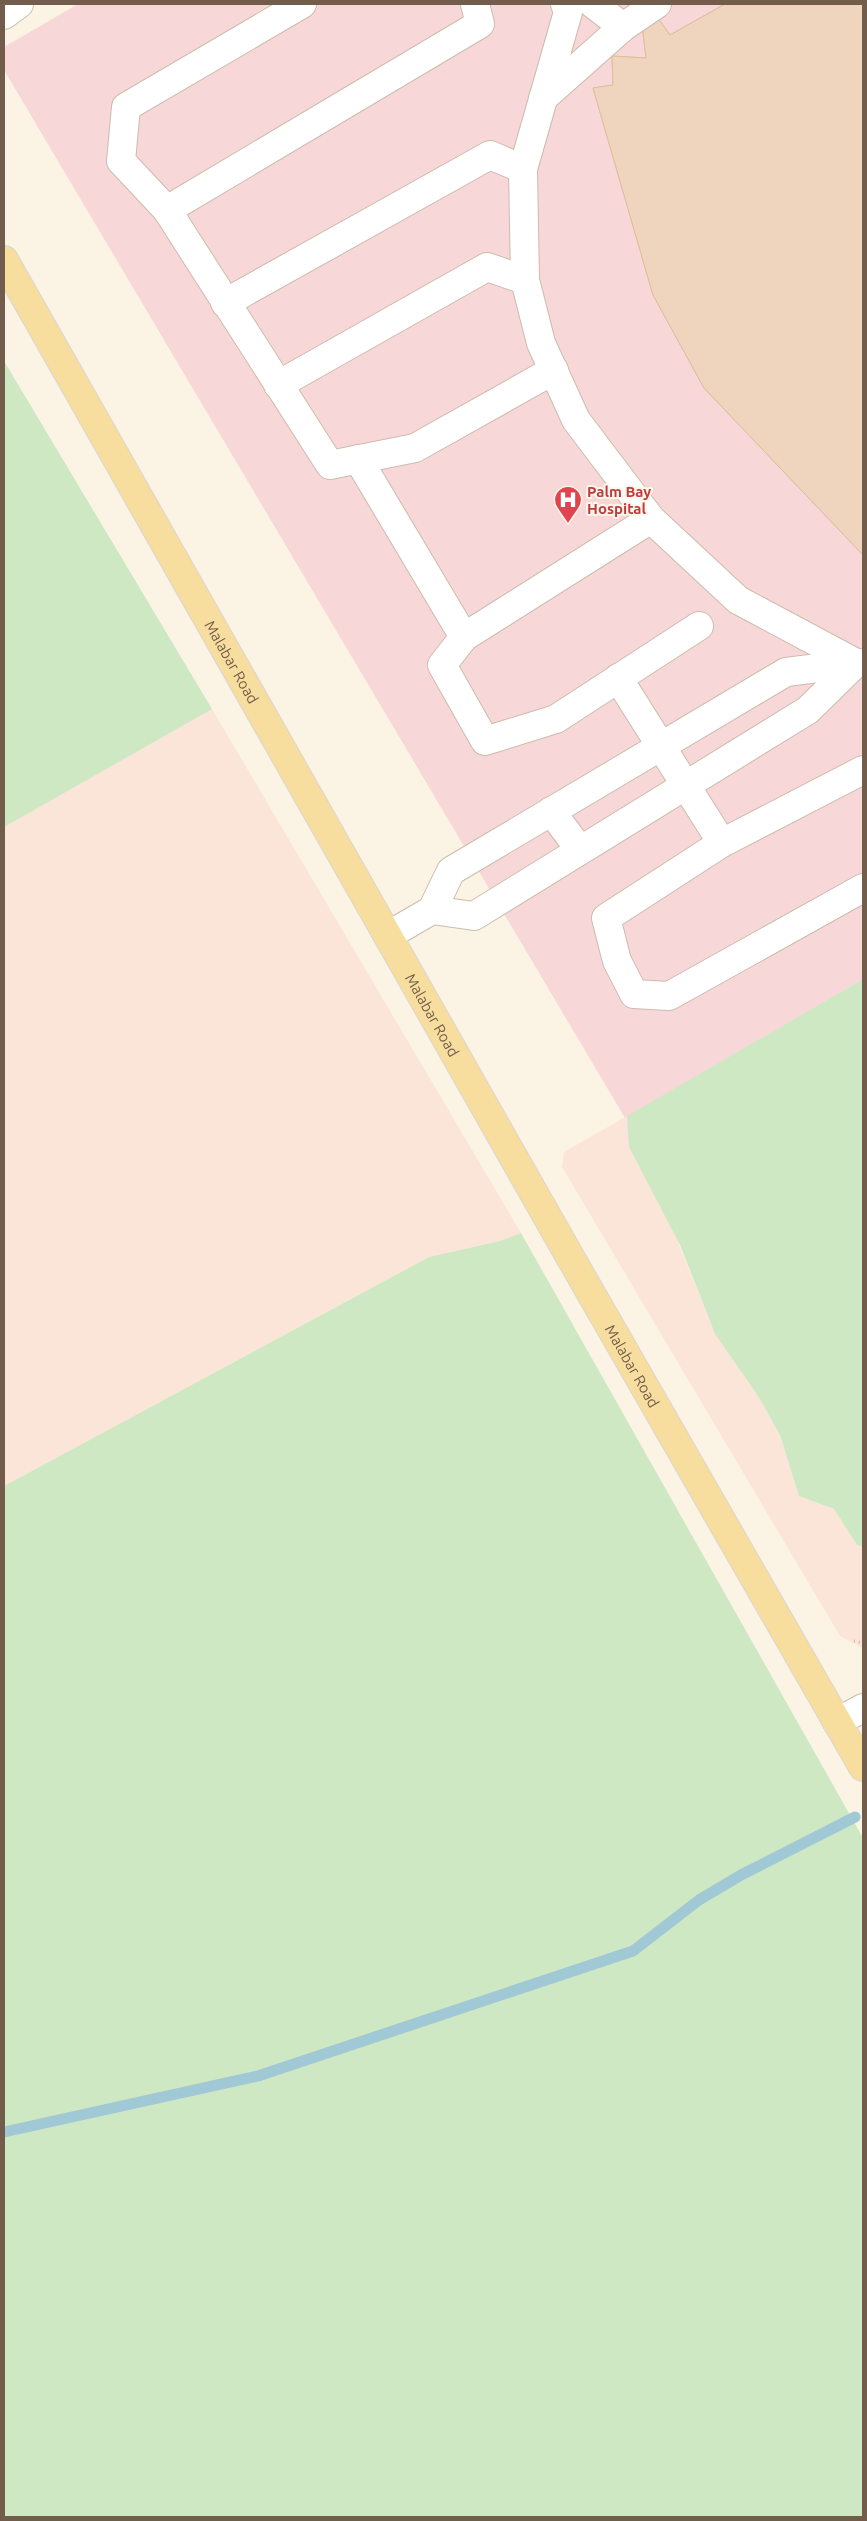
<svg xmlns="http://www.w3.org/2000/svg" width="867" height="2521" font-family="Ubuntu,sans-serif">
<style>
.commercial{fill:#fbe5d8}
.medical{fill:#f8d7d8}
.green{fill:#cee8c3}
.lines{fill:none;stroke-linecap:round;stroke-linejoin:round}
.stream{stroke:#a0c8d5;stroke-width:11}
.building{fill:#efd5bd;stroke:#e1bd9e}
.minor-casing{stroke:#ccbcab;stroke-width:30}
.major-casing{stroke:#dad5d0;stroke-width:30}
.path{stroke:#d4b9a0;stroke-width:3;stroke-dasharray:1 4;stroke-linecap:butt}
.minor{stroke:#fff;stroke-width:28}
.major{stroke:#f7de9f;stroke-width:28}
.labels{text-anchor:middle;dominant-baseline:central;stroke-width:4;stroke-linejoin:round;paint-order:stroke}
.health-label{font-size:15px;font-weight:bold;fill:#be3a42;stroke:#fef8e9;text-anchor:start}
.street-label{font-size:15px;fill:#725c4b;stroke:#fef8e9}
</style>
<rect width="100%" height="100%" fill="#fbf4e4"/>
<g class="commercial">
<path d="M 212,709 L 521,1233 L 500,1241 L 429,1257 L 4,1486 L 4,825 L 175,727 Z"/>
<path d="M 627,1116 L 715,1334 L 758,1396 L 780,1435 L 799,1496 L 834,1509 L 857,1545 L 863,1547 L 863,1648 L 840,1636 L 562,1167 L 564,1152 Z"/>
</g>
<path class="medical" d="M 78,4 L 863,4 L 863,979 L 625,1118 L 4,70 L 4,47 Z"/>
<g class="green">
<path d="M 4,361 L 212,709 L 4,827 Z"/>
<path d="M 863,979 L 863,1547 L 857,1545 L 834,1509 L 799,1496 L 780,1435 L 758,1396 L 715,1334 L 680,1245 L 629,1147 L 627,1116 Z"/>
<path d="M 521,1233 L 863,1838 L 863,2517 L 4,2517 L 4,1486 L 429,1257 L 500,1241 Z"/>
</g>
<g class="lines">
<path class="stream" d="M 4,2132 L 258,2076 L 633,1951 L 699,1900 L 741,1875 L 855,1817"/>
</g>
<g class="building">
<path d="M 725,4 L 863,4 L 863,89 L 856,94 L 863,106 L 863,124 L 848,135 L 859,160 L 863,158 L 863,555 L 704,388 L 653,295 L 593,88 L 613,85 L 612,56 L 646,58 L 642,24 L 657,17 L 670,35 Z"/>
<path d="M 725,4 L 863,4 L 863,555 L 704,388 L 653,295 L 593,88 L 613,85 L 612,56 L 646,58 L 642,24 L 657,17 L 670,35 Z"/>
</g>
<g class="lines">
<defs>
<g id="minor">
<path d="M 302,4 L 126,107 L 121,161 L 167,210 L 330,465 L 415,448 L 554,370"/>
<path d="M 565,4 L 568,12 L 523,169 L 525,280 L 541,343 L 576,420 L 651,519 L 738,600 L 856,663"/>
<path d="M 593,4 L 623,27"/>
<path d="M 4,15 L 19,4"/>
<path d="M 543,98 L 623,27 L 657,4"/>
<path d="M 167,210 L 480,24 L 475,4"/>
<path d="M 225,303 L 490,155 L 523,169"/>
<path d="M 278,385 L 487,267 L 525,280"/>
<path d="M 358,459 L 464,637"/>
<path d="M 651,519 L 464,637 L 442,665 L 485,741 L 556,719 L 699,626"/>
<path d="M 618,678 L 722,843"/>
<path d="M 863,770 L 722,843 L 606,918 L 617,961 L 634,994 L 669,996 L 863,888"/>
<path d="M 551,811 L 580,850"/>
<path d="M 432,910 L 474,916 L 808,710 L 856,663"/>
<path d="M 389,935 L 432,910 L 451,871 L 786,672 L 859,663"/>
<path d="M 837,1722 L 863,1708"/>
</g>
<g id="major">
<path id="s1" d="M 4,260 L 573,1262 L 863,1767"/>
</g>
</defs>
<use href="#minor" class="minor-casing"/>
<use href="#major" class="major-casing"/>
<path class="path" d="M 854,1641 L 863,1643"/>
<use href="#minor" class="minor"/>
<use href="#major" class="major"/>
</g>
<defs>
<symbol id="hospital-pin" viewBox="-11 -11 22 30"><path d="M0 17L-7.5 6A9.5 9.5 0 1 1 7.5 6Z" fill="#e0444e" stroke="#fef8e9"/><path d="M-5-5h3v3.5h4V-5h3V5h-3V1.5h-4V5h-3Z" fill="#fff"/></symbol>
</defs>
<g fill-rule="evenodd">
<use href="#hospital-pin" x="552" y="484" width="32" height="43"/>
</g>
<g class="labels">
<g class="health-label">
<text x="587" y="491">Palm Bay<tspan x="587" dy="17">Hospital</tspan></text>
</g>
<g class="street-label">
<text stroke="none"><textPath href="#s1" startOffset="462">Malabar Road</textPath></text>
<text stroke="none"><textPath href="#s1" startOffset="868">Malabar Road</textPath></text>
<text stroke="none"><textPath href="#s1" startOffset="1272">Malabar Road</textPath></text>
</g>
</g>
<rect width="867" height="2521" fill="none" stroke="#725c4b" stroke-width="10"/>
</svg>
